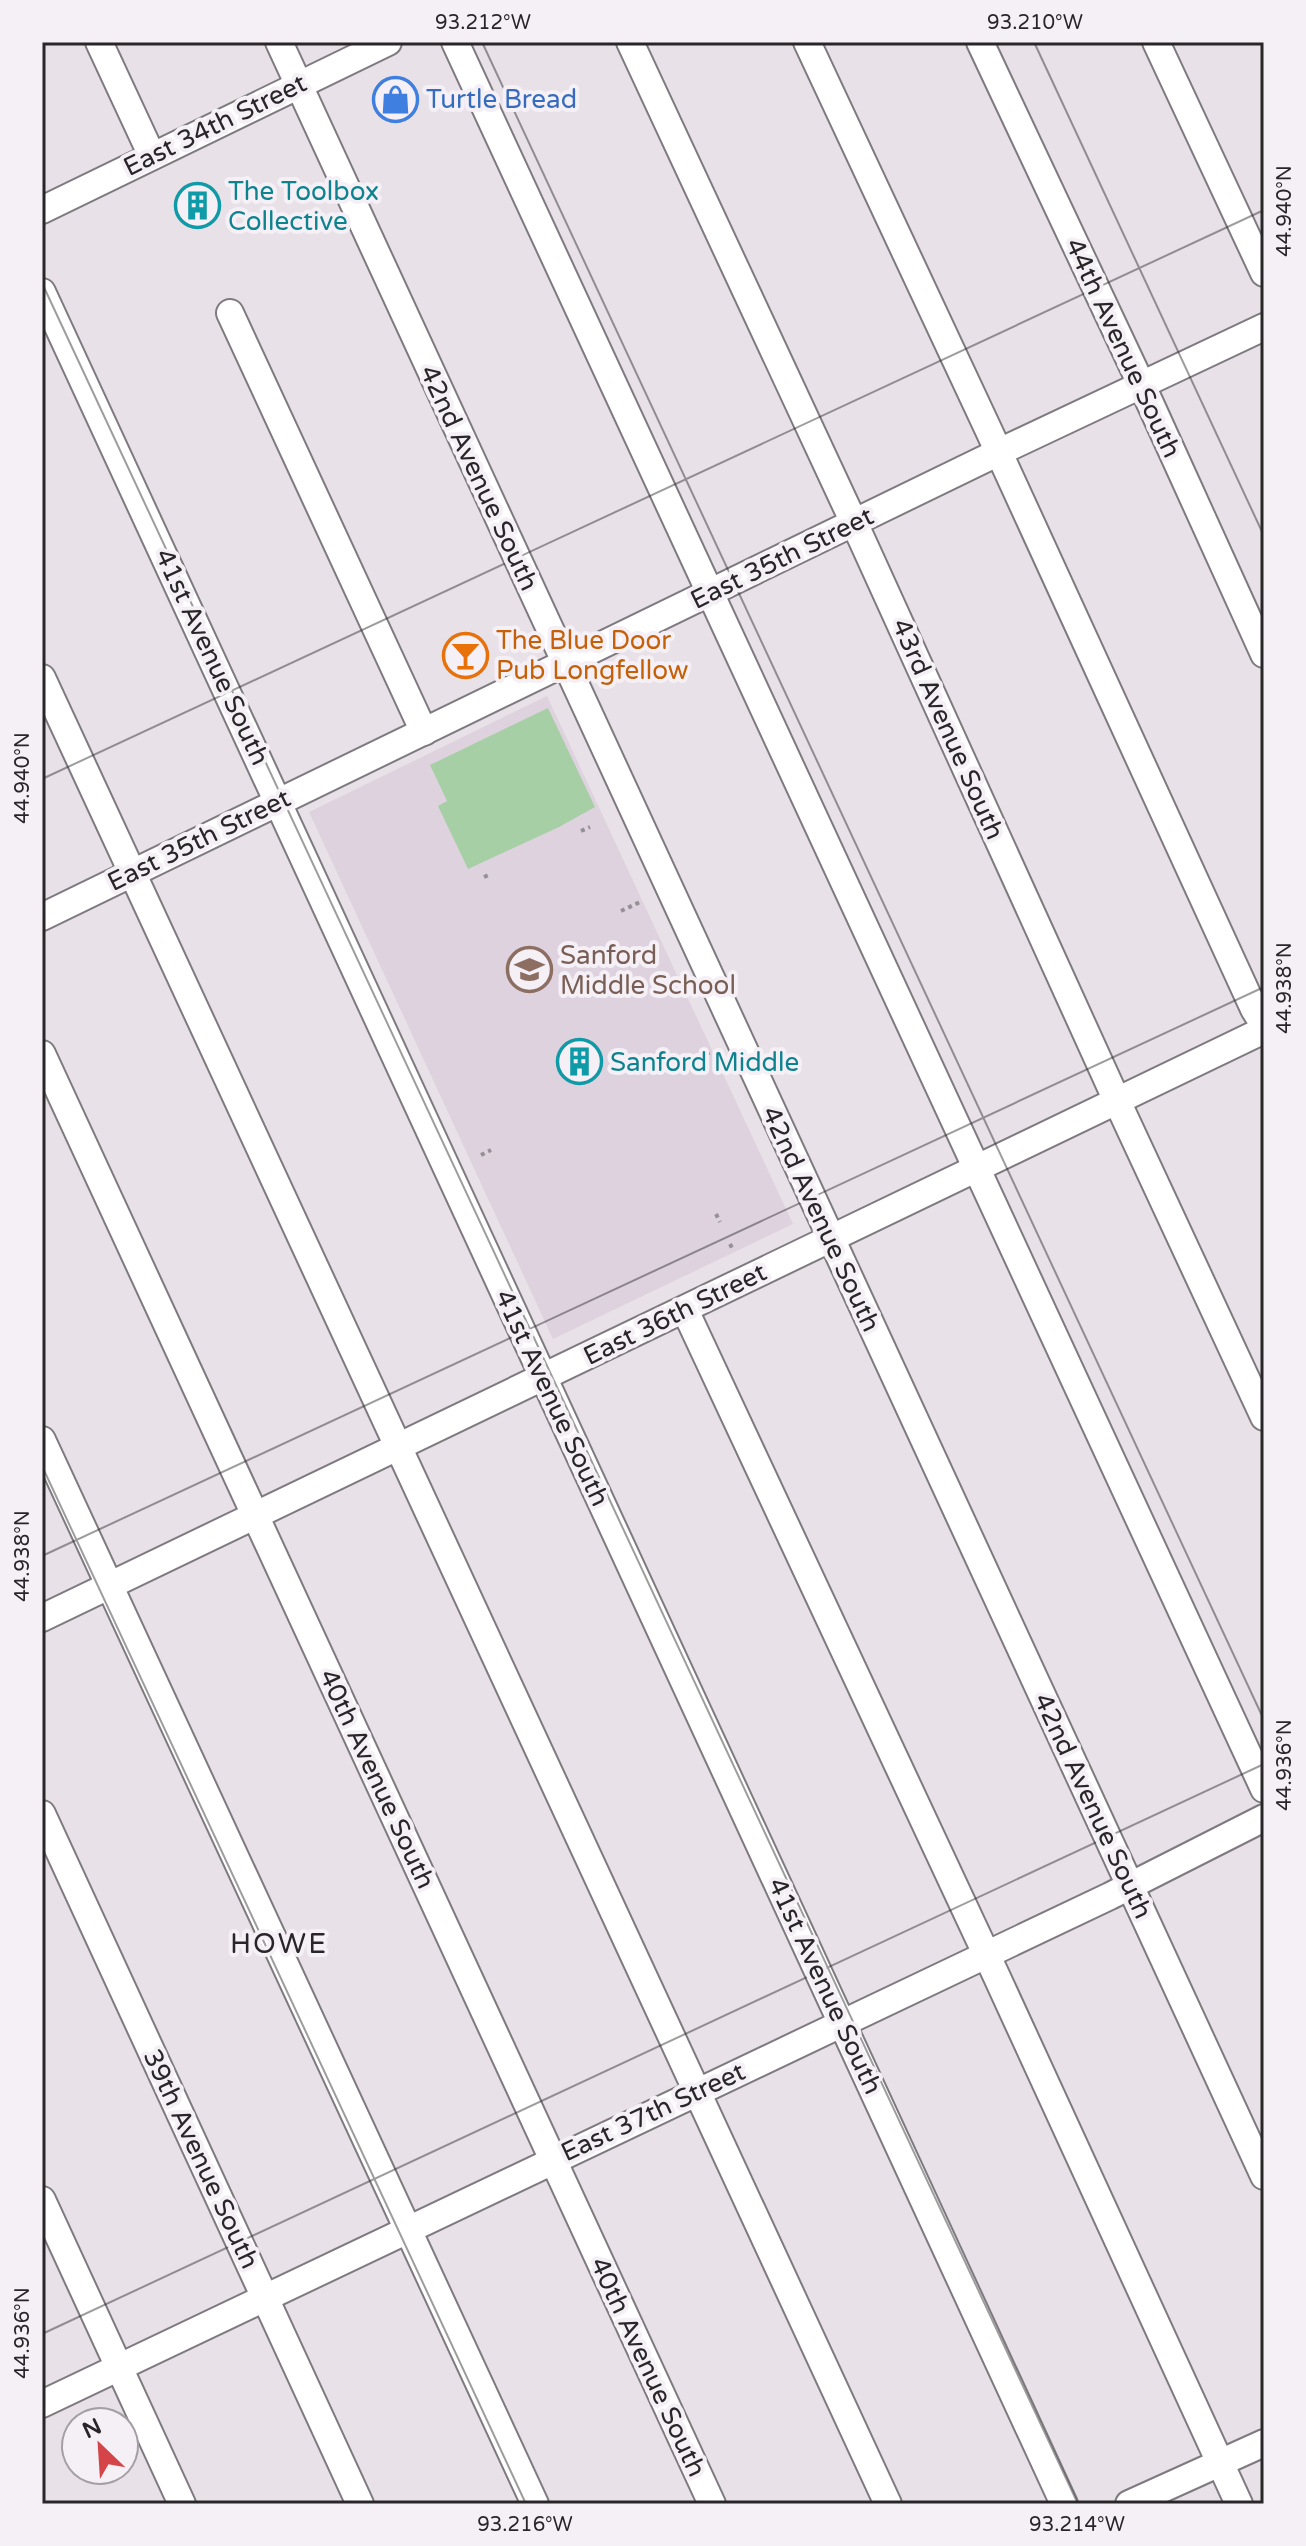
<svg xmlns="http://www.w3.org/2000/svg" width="1306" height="2546" font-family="'Varela Round',sans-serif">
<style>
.built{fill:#ded2de}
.green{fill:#a7cfa6}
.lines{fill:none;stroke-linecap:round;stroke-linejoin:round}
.minor-casing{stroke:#7f7980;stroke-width:30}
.path{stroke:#959095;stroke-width:4;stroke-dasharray:4 4;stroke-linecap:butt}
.minor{stroke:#fff;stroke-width:26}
.ticks{fill:none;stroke:#282628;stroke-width:2;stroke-opacity:0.45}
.labels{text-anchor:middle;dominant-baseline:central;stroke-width:8;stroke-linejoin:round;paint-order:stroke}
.shop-label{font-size:26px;fill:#366cbe;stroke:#f5eff6;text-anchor:start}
.street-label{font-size:26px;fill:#282628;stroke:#f5eff6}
.culture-label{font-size:26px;fill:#0d838f;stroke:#f5eff6;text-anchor:start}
.food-label{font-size:26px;fill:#c56008;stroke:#f5eff6;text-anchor:start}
.education-label{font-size:26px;fill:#785e54;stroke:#f5eff6;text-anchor:start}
.neighbourhood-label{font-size:28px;letter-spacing:2px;fill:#282628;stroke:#f5eff6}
.neatline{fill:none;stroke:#282628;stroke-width:3}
.ticks-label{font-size:20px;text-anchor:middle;fill:#282628}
</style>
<rect width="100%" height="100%" fill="#e8e1e8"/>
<path class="built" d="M 547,696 L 793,1224 L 553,1339 L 309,812 Z"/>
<path class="green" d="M 548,708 L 595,807 L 559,827 L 468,869 L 438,806 L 447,801 L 430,765 Z"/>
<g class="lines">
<defs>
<g id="minor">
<path d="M 99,42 L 152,156"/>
<path d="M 279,42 L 1264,2176"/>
<path d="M 455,42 L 1264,1789"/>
<path d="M 630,42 L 862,540 L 1117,1101 L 1264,1417"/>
<path d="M 807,42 L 989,431 L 1254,1009 L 1264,1025"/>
<path d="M 980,42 L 1150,403 L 1264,654"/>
<path d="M 1156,42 L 1264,273"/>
<path d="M 42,210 L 388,42"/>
<path d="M 42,292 L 1064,2504"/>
<path d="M 230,313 L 424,732"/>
<path d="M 42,678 L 888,2504"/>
<path d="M 42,917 L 997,453 L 1264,327"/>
<path d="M 42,1054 L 712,2504"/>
<path d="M 685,1310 L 996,1975 L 1239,2504"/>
<path d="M 42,1440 L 535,2504"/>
<path d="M 42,1618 L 1264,1030"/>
<path d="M 42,1814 L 360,2504"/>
<path d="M 42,2200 L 182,2504"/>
<path d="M 42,2404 L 1110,1896 L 1264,1818"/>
<path d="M 1129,2504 L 1264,2443"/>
</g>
</defs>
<use href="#minor" class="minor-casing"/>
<g class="path">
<path d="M 581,831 L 590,827"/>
<path d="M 484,877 L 491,874"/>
<path d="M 621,911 L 640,902"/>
<path d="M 691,1060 L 711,1052"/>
<path d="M 481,1155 L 491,1150"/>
<path d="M 716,1214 L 720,1222"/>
<path d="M 730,1244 L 733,1250"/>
</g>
<use href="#minor" class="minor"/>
</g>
<path class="ticks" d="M 482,42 L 1264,1720M 1034,42 L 1264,536M 42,283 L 1078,2504M 42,779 L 1264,210M 42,1466 L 526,2504M 42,1556 L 1264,987M 42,2334 L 1264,1764"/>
<defs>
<symbol id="shop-ring" viewBox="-11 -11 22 22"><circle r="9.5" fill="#f5eff6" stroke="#3f7fe0" stroke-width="1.5"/><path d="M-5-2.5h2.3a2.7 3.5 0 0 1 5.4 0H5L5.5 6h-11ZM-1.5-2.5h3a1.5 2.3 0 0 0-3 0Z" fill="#3f7fe0"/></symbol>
<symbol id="building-ring" viewBox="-11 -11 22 22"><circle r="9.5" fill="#f5eff6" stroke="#0f9aa8" stroke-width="1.5"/><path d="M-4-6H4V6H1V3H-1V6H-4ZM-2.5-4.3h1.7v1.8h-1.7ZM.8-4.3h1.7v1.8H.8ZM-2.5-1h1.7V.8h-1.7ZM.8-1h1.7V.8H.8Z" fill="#0f9aa8"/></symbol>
<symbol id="bar-ring" viewBox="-11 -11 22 22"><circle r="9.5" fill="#f5eff6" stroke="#e8710a" stroke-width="1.5"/><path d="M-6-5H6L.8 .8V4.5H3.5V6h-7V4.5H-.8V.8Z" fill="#e8710a"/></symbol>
<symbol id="school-ring" viewBox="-11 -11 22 22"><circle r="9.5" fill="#f5eff6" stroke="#8d6e63" stroke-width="1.5"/><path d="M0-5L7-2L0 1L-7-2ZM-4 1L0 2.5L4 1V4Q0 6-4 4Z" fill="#8d6e63"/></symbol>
</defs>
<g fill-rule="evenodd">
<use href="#shop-ring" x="370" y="74" width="51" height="51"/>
<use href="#building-ring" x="172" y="180" width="51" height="51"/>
<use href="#bar-ring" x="440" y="630" width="51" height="51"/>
<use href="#school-ring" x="504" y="944" width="51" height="51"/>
<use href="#building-ring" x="554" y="1036" width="51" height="51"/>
</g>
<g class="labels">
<g class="shop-label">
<text x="426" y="99">Turtle Bread</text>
</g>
<g class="street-label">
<text transform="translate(215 125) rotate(-26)">East 34th Street</text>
<text transform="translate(1123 348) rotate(65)">44th Avenue South</text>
<text transform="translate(479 478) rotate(65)">42nd Avenue South</text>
<text transform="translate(782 558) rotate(-26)">East 35th Street</text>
<text transform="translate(212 657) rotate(65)">41st Avenue South</text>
<text transform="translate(948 729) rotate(66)">43rd Avenue South</text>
<text transform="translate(199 840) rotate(-26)">East 35th Street</text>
<text transform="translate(821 1219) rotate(65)">42nd Avenue South</text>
<text transform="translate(675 1314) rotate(-26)">East 36th Street</text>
<text transform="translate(552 1398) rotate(65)">41st Avenue South</text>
<text transform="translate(377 1779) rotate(65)">40th Avenue South</text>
<text transform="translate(1093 1806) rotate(65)">42nd Avenue South</text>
<text transform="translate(825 1986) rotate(65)">41st Avenue South</text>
<text transform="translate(653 2112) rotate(-25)">East 37th Street</text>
<text transform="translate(201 2159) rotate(65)">39th Avenue South</text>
<text transform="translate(648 2367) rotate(65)">40th Avenue South</text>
</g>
<g class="culture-label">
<text x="228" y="191">The Toolbox<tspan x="228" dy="30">Collective</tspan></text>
<text x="610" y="1062">Sanford Middle</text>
</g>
<g class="food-label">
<text x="496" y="640">The Blue Door<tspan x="496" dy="30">Pub Longfellow</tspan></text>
</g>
<g class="education-label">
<text x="560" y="955">Sanford<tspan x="560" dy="30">Middle School</tspan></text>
</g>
<g class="neighbourhood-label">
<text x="279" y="1944">HOWE</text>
</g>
</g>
<rect width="1306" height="2546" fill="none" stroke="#f5eff6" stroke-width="88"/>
<g transform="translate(100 2446) rotate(335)"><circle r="38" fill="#f5eff6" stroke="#a39fa4" stroke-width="2"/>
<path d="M0-6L14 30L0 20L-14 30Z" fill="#d44448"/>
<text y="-12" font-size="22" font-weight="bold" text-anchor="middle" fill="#282628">N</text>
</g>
<rect x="44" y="44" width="1218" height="2458" class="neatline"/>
<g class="ticks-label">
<text x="483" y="29">93.212°W</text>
<text x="1035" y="29">93.210°W</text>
<text transform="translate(1284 211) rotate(-90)" y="7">44.940°N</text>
<text transform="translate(22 778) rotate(-90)" y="7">44.940°N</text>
<text transform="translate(1284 988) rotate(-90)" y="7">44.938°N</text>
<text transform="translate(22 1556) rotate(-90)" y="7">44.938°N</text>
<text transform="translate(1284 1765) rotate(-90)" y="7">44.936°N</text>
<text transform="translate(22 2333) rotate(-90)" y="7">44.936°N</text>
<text x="525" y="2531">93.216°W</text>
<text x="1077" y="2531">93.214°W</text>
</g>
</svg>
